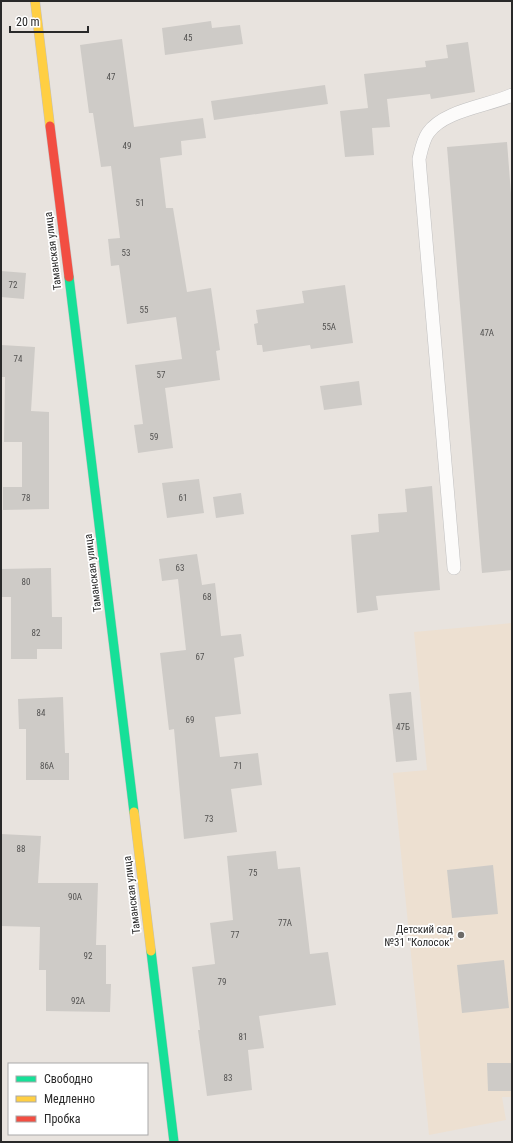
<svg xmlns="http://www.w3.org/2000/svg" width="513" height="1143" font-family="'Roboto Condensed',sans-serif">
<style>
.education{fill:#ede0d1}
.building{fill:#cecbc7}
.lines{fill:none;stroke-linecap:round;stroke-linejoin:round}
.lane-casing{stroke:#c1c0c0;stroke-width:14}
.fast-casing{stroke:#c1c0c0;stroke-width:10}
.slow-casing{stroke:#c1c0c0;stroke-width:10}
.jam-casing{stroke:#c1c0c0;stroke-width:10}
.lane{stroke:#fcfbfa;stroke-width:13}
.fast{stroke:#16e098;stroke-width:9}
.slow{stroke:#ffcf43;stroke-width:9}
.jam{stroke:#f24e42;stroke-width:9}
.poi-dot{fill:#6c6a68;stroke:#fff;stroke-width:1.5}
.labels{text-anchor:middle;dominant-baseline:central;stroke-width:3.5;stroke-linejoin:round;paint-order:stroke}
.number-label{font-size:9px;fill:#535251}
.street-label{font-size:11px;fill:#292929;stroke:#fff}
.poi-label{font-size:11px;fill:#292929;stroke:#fff;text-anchor:end}
</style>
<rect width="100%" height="100%" fill="#e8e3de"/>
<path class="education" d="M 512,623 L 512,1097 L 502,1097 L 506,1120 L 429,1135 L 393,773 L 427,770 L 414,632 Z"/>
<g class="building">
<path d="M 211,21 L 212,28 L 240,25 L 243,44 L 165,55 L 162,28 Z"/>
<path d="M 122,39 L 134,127 L 203,118 L 206,138 L 181,141 L 182,155 L 160,158 L 166,208 L 173,208 L 187,292 L 211,288 L 220,350 L 216,351 L 220,380 L 165,388 L 173,448 L 138,453 L 134,425 L 143,424 L 135,365 L 182,359 L 176,317 L 127,324 L 119,265 L 111,266 L 108,239 L 120,238 L 111,166 L 101,167 L 93,113 L 89,113 L 80,45 Z"/>
<path d="M 468,42 L 475,92 L 431,99 L 430,94 L 387,99 L 390,127 L 372,128 L 374,155 L 345,157 L 340,111 L 368,108 L 364,74 L 426,67 L 425,61 L 448,58 L 446,45 Z"/>
<path d="M 325,85 L 328,104 L 214,120 L 211,101 Z"/>
<path d="M 507,142 L 512,207 L 512,570 L 482,573 L 447,147 Z"/>
<path d="M 1,271 L 26,273 L 24,299 L 1,297 Z"/>
<path d="M 345,285 L 353,343 L 311,349 L 310,345 L 263,352 L 262,345 L 257,345 L 254,324 L 258,323 L 256,310 L 304,303 L 302,291 Z"/>
<path d="M 1,345 L 35,347 L 31,411 L 49,412 L 49,509 L 3,510 L 3,487 L 22,487 L 22,442 L 4,442 L 5,377 L 1,377 Z"/>
<path d="M 359,381 L 362,405 L 324,410 L 320,386 Z"/>
<path d="M 199,479 L 204,513 L 167,518 L 162,483 Z"/>
<path d="M 432,486 L 440,590 L 376,596 L 378,610 L 357,613 L 351,535 L 379,532 L 378,514 L 407,512 L 405,489 Z"/>
<path d="M 241,493 L 244,514 L 216,518 L 213,497 Z"/>
<path d="M 197,554 L 202,585 L 215,583 L 221,636 L 241,634 L 244,656 L 234,658 L 241,714 L 215,717 L 220,757 L 258,753 L 262,785 L 231,789 L 237,832 L 184,839 L 174,729 L 169,730 L 160,653 L 186,650 L 178,579 L 162,581 L 159,559 Z"/>
<path d="M 51,568 L 52,617 L 62,617 L 62,649 L 37,649 L 37,659 L 11,659 L 11,597 L 1,597 L 1,569 Z"/>
<path d="M 411,692 L 417,760 L 396,762 L 389,694 Z"/>
<path d="M 63,697 L 65,753 L 69,753 L 69,780 L 26,780 L 26,729 L 19,729 L 18,699 Z"/>
<path d="M 1,834 L 41,836 L 38,883 L 98,883 L 96,945 L 106,945 L 106,984 L 111,984 L 110,1012 L 46,1011 L 46,970 L 39,970 L 40,927 L 1,926 Z"/>
<path d="M 276,851 L 278,869 L 300,867 L 310,954 L 328,952 L 336,1005 L 259,1016 L 264,1048 L 248,1050 L 252,1090 L 207,1096 L 198,1030 L 200,1030 L 192,967 L 215,964 L 210,923 L 233,920 L 227,856 Z"/>
<path d="M 493,865 L 498,914 L 452,918 L 447,870 Z"/>
<path d="M 504,960 L 509,1008 L 462,1013 L 457,965 Z"/>
<path d="M 487,1063 L 512,1063 L 512,1091 L 488,1091 Z"/>
</g>
<g class="lines">
<defs>
<path id="lane" d="M 454,568 L 419,159 C 421,151 423,140 428,133 C 444,110 488,106 512,95"/>
<g id="fast">
<path d="M 69,277 L 134,812"/>
<path d="M 151,951 L 174,1142"/>
</g>
<g id="slow">
<path d="M 35,1 L 50,126"/>
<path d="M 134,812 L 151,951"/>
</g>
<path id="jam" d="M 50,126 L 69,277"/>
</defs>
<use href="#lane" class="lane-casing"/>
<use href="#fast" class="fast-casing"/>
<use href="#slow" class="slow-casing"/>
<use href="#jam" class="jam-casing"/>
<use href="#lane" class="lane"/>
<use href="#fast" class="fast"/>
<use href="#slow" class="slow"/>
<use href="#jam" class="jam"/>
</g>
<circle class="poi-dot" cx="461" cy="935" r="4"/>
<g class="labels">
<g class="number-label">
<text x="188" y="38">45</text>
<text x="111" y="77">47</text>
<text x="127" y="146">49</text>
<text x="140" y="203">51</text>
<text x="126" y="253">53</text>
<text x="13" y="285">72</text>
<text x="144" y="310">55</text>
<text x="329" y="327">55А</text>
<text x="487" y="333">47А</text>
<text x="18" y="359">74</text>
<text x="161" y="375">57</text>
<text x="154" y="437">59</text>
<text x="26" y="498">78</text>
<text x="183" y="498">61</text>
<text x="180" y="568">63</text>
<text x="26" y="582">80</text>
<text x="207" y="597">68</text>
<text x="36" y="633">82</text>
<text x="200" y="657">67</text>
<text x="41" y="713">84</text>
<text x="190" y="720">69</text>
<text x="403" y="727">47Б</text>
<text x="47" y="766">86А</text>
<text x="238" y="766">71</text>
<text x="209" y="819">73</text>
<text x="21" y="849">88</text>
<text x="253" y="873">75</text>
<text x="75" y="897">90А</text>
<text x="285" y="923">77А</text>
<text x="235" y="935">77</text>
<text x="88" y="956">92</text>
<text x="222" y="982">79</text>
<text x="78" y="1001">92А</text>
<text x="243" y="1037">81</text>
<text x="228" y="1078">83</text>
</g>
<g class="street-label">
<text transform="translate(53 251) rotate(-97)">Таманская улица</text>
<text transform="translate(93 573) rotate(-97)">Таманская улица</text>
<text transform="translate(132 895) rotate(-97)">Таманская улица</text>
</g>
<g class="poi-label">
<text x="453" y="929">Детский сад<tspan x="453" dy="13">№31 "Колосок"</tspan></text>
</g>
</g>
<rect width="513" height="1143" fill="none" stroke="#292929" stroke-width="4"/>
<rect x="8" y="1063" width="140" height="72" fill="#ffffff" stroke="#a9a9a9"/>
<rect x="16" y="1076" width="20" height="6" fill="#16e098" stroke="#a9a9a9"/>
<text x="44" y="1083" font-size="12" fill="#292929">Свободно</text>
<rect x="16" y="1096" width="20" height="6" fill="#ffcf43" stroke="#a9a9a9"/>
<text x="44" y="1103" font-size="12" fill="#292929">Медленно</text>
<rect x="16" y="1116" width="20" height="6" fill="#f24e42" stroke="#a9a9a9"/>
<text x="44" y="1123" font-size="12" fill="#292929">Пробка</text>
<path d="M10 26v6h78v-6" fill="none" stroke="#292929" stroke-width="2"/>
<text x="16" y="26" font-size="12" fill="#292929" stroke="#ffffff" stroke-width="3" paint-order="stroke">20 m</text>
</svg>
